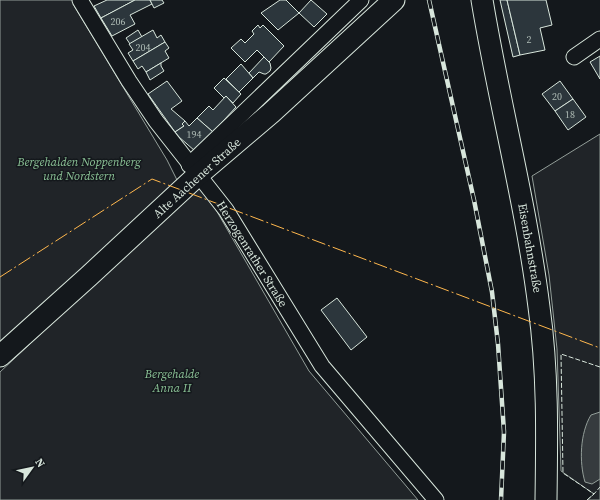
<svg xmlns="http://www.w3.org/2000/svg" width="600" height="500" font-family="'Source Serif 4',serif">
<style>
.green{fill:#202428;stroke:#939e99}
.water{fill:#363b3e;stroke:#939e99}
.building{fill:#2c363c;stroke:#d8e6dc}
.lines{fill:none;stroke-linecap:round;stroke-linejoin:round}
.street-casing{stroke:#d8e6dc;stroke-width:17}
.secondary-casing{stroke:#d8e6dc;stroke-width:23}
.street{stroke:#14181c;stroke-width:15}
.secondary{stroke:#14181c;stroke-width:21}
.rail-casing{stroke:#d8e6dc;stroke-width:4.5}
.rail{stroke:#14181c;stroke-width:3;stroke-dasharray:9;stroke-linecap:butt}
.fence{stroke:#d8e6dc;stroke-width:1;stroke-dasharray:5 2;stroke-linecap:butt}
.power{stroke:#ffb74d;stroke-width:1;stroke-dasharray:14 3 2 3;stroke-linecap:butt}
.labels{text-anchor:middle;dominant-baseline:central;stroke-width:3;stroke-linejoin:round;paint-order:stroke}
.number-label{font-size:10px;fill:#adbab4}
.park-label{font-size:12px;font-style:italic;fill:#8ac095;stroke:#14181c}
.street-label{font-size:12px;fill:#d8e6dc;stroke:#14181c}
</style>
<rect width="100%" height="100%" fill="#14181c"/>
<g class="green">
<path d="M 0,0 L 81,0 L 73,4 L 167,160 L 178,182 L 0,348 Z"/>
<path d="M 600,134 L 600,500 L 587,500 L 594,494 L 561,471 L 557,349 L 549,275 L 532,176 Z"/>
<path d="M 201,184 L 309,371 L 418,500 L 0,500 L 0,372 Z"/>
</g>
<path class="water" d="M 600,412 L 600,479 L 592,484 L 585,482 C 579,462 580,433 591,415 Z"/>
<g class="building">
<path d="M 107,0 L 135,0 L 101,18 L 94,6 Z"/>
<path d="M 135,0 L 150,0 L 152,4 L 130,15 L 135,24 L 112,36 L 101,18 Z"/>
<path d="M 150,0 L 162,0 L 164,3 L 154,8 Z"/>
<path d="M 280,0 L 286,0 L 299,13 L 278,30 L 261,13 Z"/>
<path d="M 311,0 L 327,14 L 314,27 L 299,13 Z"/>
<path d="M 500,0 L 507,0 L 520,55 L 513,57 Z"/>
<path d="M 507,0 L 546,0 L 552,25 L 540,28 L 545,50 L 520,55 Z"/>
<path d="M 258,25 L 260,28 L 263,25 L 284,46 L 269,62 L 257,50 L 245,62 L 231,48 L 241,39 L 245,43 L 254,34 L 252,31 Z"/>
<path d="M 138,30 L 142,37 L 130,44 L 126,38 Z"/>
<path d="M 153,30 L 157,38 L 161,35 L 165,42 L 133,61 L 128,53 L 133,50 L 129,44 Z"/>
<path d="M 165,42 L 169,48 L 165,51 L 169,58 L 146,72 L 142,66 L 138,69 L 133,61 Z"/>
<path d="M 600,56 L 600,79 L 590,62 Z"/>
<path d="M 264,57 L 270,63 L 271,68 L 270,71 L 266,74 L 264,74 L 259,72 L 253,78 L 249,73 Z"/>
<path d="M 161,63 L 161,66 L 164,71 L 150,80 L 146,72 Z"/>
<path d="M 241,64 L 253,78 L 239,92 L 226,79 Z"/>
<path d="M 224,78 L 241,94 L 233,103 L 226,96 L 224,98 L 214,88 Z"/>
<path d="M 167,81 L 182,101 L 171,109 L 185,121 L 182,124 L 184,126 L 175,132 L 148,94 Z"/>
<path d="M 560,81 L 573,99 L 555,111 L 542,94 Z"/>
<path d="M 226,96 L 236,107 L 213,132 L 197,118 L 209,106 L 213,110 Z"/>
<path d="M 573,99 L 586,117 L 568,130 L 555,111 Z"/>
<path d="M 197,118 L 213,132 L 195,151 L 179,137 L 175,132 L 184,126 L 182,124 L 185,121 L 189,126 Z"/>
<path d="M 337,298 L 367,337 L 351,350 L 321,310 Z"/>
</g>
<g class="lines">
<defs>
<g id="street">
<path d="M 80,0 L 129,81 L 156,121 L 226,210 L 322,366 L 436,500"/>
<path d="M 574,57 L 600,39"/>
<path d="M 189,165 L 361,0"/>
</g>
<g id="secondary">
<path d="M 482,0 C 499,103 526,203 539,307 C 548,371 547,435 546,500"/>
<path d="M 0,356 L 89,276 L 198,175 L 271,113 L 394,0"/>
</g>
</defs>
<use href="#street" class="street-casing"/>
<use href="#secondary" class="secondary-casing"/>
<use href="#street" class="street"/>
<use href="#secondary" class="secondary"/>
<defs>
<path id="rail" d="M 429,0 L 474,200 L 492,292 L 498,344 L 504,432 L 501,500"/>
</defs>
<use href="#rail" class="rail-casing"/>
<use href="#rail" class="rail"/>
<g class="fence">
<path d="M 600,367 L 561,354 L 563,473 L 594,494 L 600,487"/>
<path d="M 587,500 L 594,494"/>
</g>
<path class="power" d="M 0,277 L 152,179 L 600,348"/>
</g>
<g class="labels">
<g class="number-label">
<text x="118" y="21">206</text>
<text x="529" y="39">2</text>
<text x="143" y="47">204</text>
<text x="557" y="96">20</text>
<text x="570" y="114">18</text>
<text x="194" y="134">194</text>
</g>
<g class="park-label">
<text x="79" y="162">Bergehalden Noppenberg<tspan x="79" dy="14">und Nordstern</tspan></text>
<text x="172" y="374">Bergehalde<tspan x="172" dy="14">Anna II</tspan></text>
</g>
<g class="street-label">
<text transform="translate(197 178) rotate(-42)">Alte Aachener Straße</text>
<text transform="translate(530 248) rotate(80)">Eisenbahnstraße</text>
<text transform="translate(252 254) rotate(58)">Herzogenrather Straße</text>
</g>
</g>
<g transform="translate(32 468) rotate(57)" stroke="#14181c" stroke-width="3" paint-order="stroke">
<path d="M0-3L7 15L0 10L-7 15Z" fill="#d8e6dc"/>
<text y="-6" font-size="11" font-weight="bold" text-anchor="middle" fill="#d8e6dc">N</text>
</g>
</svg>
